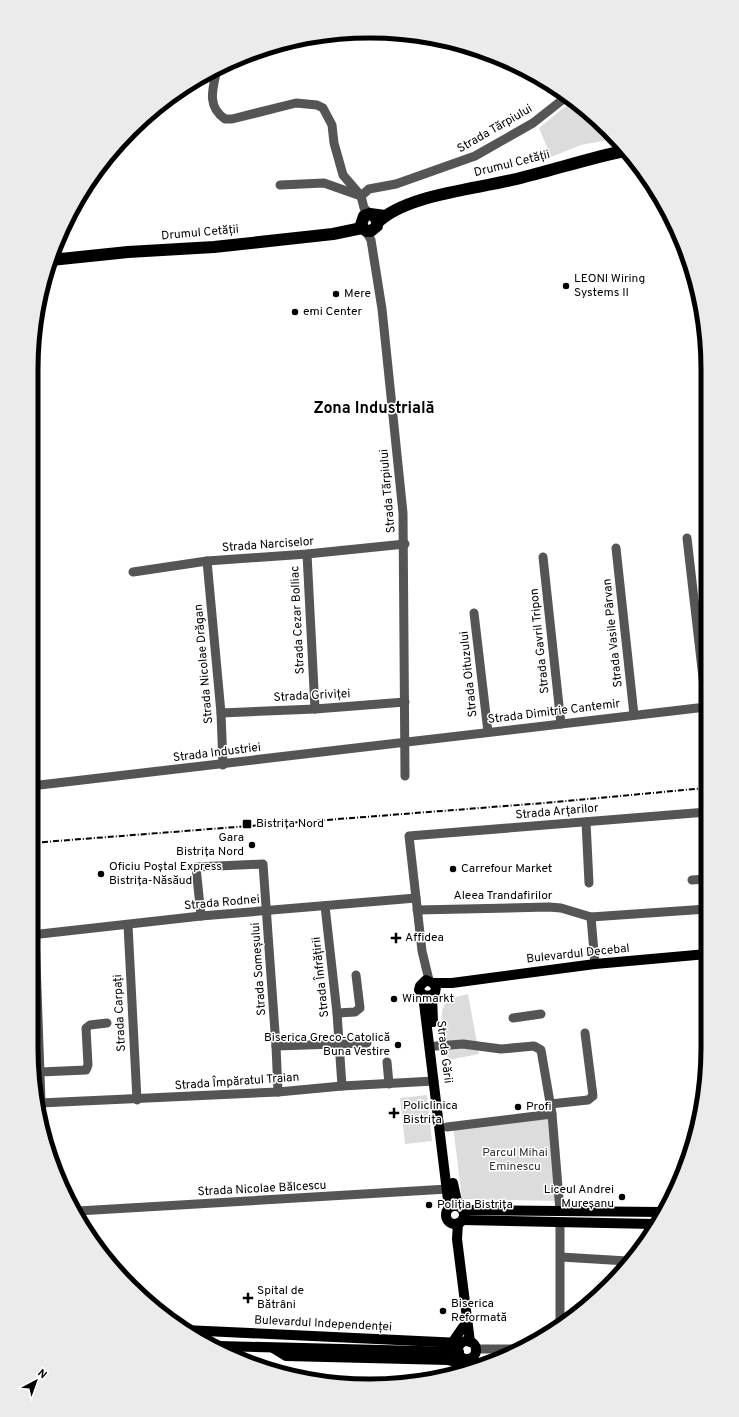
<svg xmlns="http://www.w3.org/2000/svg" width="739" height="1417" font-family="Overpass,sans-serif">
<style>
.green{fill:#dcdcdc}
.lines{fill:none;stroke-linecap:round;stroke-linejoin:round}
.minor{stroke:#555;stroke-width:9}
.major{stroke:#000;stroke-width:10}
.highway{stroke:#000;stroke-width:12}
.rail{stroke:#000;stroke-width:2;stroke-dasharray:6 2 1 2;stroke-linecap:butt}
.poi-dot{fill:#000;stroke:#fff;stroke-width:1.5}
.labels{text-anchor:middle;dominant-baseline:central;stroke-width:3;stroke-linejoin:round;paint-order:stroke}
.street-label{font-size:12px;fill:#000;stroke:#fff}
.poi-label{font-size:12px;fill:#000;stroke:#fff;text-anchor:start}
.park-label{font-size:12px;fill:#333;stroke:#fff}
.district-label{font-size:16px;font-weight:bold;fill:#000;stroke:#fff}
.rim{fill:none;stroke:#000;stroke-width:5}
</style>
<rect width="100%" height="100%" fill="#fff"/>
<g class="green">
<path d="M 572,101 L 593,115 L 614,139 L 581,145 L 551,157 L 539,128 Z"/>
<path d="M 468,994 L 479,1054 L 448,1060 C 445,1046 437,1016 445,1004 C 451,997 460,996 468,994 Z"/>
<path d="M 427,1095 L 432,1141 L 405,1144 L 400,1098 Z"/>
<path d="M 552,1114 L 560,1201 L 462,1199 L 453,1126 Z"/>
</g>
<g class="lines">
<g class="minor">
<path d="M 217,69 C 213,88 206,106 225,119 L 232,119 L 296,103 L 317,105 L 323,108 L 332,125 L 334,143 L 343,175 L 361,196 L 364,208 L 370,214"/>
<path d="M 280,185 L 324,183 L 358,195"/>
<path d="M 361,196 L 369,189 L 396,184 L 475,156 L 533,123 L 566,97"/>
<path d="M 366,231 L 371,240 L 382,309 L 403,513 L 405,776"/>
<path d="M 687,538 L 706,704"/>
<path d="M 616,548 L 634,715"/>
<path d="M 307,554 L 315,709"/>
<path d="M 543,557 L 561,724"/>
<path d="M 207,561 L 221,713 L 223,765"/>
<path d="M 133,572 L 207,561 L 307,554 L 405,544"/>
<path d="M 474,613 L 488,732"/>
<path d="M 221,713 L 315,709 L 405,702"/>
<path d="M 31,786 L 706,707"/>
<path d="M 586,822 L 589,883"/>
<path d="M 692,880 L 707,879"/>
<path d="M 325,906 L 337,1013 L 342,1086"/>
<path d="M 417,910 L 549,907 L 561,908 L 591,917 L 707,909"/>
<path d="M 201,916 L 196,867 L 263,864 L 276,1046 L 278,1092"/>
<path d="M 591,917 L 595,964"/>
<path d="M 128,925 L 137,1100"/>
<path d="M 35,934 L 41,1102"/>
<path d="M 31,935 L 201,916 L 416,898"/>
<path d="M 429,980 L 422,951 L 409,836 L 707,812"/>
<path d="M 337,1013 L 355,1012 L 360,1008 L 356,975"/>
<path d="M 513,1018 L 541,1014"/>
<path d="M 276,1046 L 367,1043"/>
<path d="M 436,1046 L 463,1044 L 501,1049 L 534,1046 L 541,1050 L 552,1114 L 560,1211"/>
<path d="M 387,1062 L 389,1084"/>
<path d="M 40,1072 L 86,1070 L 88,1065 L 86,1028 L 90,1025 L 107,1023"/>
<path d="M 40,1103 L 278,1092 L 342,1086 L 434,1081"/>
<path d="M 550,1104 L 588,1100 L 593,1096 L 585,1033"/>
<path d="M 447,1127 L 552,1114"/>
<path d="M 78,1211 L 448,1189"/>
<path d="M 560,1222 L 560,1322"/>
<path d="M 561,1257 L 627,1261"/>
<path d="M 476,1349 L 522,1349"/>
</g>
<g class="major">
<path d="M 433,983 L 436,987 L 435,993 L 429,996 L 423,995 L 419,990 L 420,986 L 426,980 L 433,983 L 452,983 L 595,964 L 707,954"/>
<path d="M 423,995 L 449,1208"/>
<path d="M 432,995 L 433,1022"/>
<path d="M 453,1183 L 458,1206"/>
<circle cx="455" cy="1215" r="9"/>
<path d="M 463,1210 L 662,1212"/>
<path d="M 462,1220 L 654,1224"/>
<path d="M 458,1223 L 457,1239 L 470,1342"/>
<path d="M 184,1330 L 461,1343"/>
<circle cx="467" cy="1350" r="9"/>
<path d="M 452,1343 L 463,1327"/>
<path d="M 219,1346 L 459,1352"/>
<path d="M 273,1348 L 286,1356 L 448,1360 L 457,1362 L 469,1370"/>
</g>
<g class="highway">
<path d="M 373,215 L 377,220 L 377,226 L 371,231 L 366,231 L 361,225 L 364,216 L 370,214 L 385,216"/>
<path d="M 377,223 C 407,193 482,189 524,177 C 557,169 590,158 624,151"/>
<path d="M 51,260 L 128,252 L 214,247 L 333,234 L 362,228"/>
</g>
<path class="rail" d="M 31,843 L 544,803 L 706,788"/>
</g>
<g class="poi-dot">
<circle cx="566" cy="286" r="4"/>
<circle cx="336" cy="294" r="4"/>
<circle cx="295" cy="312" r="4"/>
<rect x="242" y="819" width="10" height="10" rx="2"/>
<circle cx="252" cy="845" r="4"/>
<circle cx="453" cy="869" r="4"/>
<circle cx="101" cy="874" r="4"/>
<path d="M394 932h4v4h4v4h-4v4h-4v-4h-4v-4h4z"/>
<circle cx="394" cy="999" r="4"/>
<circle cx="398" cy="1045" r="4"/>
<circle cx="518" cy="1107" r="4"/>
<path d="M392 1107h4v4h4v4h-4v4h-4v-4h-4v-4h4z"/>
<circle cx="622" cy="1197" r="4"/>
<circle cx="429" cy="1205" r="4"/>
<path d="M246 1292h4v4h4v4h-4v4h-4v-4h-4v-4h4z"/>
<circle cx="443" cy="1311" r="4"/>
</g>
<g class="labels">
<g class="street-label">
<text transform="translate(495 129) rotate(-30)">Strada Tărpiului</text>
<text transform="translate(512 164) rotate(-14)">Drumul Cetății</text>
<text transform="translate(200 233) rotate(-5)">Drumul Cetății</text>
<text transform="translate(388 491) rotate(-95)">Strada Tărpiului</text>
<text transform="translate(268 545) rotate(-4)">Strada Narciselor</text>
<text transform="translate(298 620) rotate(-93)">Strada Cezar Bolliac</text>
<text transform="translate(613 633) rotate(-96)">Strada Vasile Pârvan</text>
<text transform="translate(540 641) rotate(-96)">Strada Gavril Tripon</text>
<text transform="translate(204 664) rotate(-95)">Strada Nicolae Drăgan</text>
<text transform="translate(469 674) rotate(-96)">Strada Oituzului</text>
<text transform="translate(312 696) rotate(-3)">Strada Griviței</text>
<text transform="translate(554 712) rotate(-7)">Strada Dimitrie Cantemir</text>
<text transform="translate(217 753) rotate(-7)">Strada Industriei</text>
<text transform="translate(557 812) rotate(-5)">Strada Arțarilor</text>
<text x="503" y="896">Aleea Trandafirilor</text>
<text transform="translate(222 903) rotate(-5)">Strada Rodnei</text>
<text transform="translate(578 954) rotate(-6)">Bulevardul Decebal</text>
<text transform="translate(259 969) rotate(-94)">Strada Someșului</text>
<text transform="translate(321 977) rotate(-96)">Strada Înfrățirii</text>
<text transform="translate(120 1013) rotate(-93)">Strada Carpați</text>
<text transform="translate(444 1052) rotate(83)">Strada Gării</text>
<text transform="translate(237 1082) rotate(-4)">Strada Împăratul Traian</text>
<text transform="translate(262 1189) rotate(-3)">Strada Nicolae Bălcescu</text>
<text transform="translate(323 1324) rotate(3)">Bulevardul Independenței</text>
</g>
<g class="poi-label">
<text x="574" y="279">LEONI Wiring<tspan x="574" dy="14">Systems II</tspan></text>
<text x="344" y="294">Mere</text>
<text x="303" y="312">e·mi Center</text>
<text x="256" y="824">Bistrița Nord</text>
<text x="244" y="838" text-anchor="end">Gara<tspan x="244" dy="14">Bistrița Nord</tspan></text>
<text x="109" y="867">Oficiu Poștal Express<tspan x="109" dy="14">Bistrița-Năsăud</tspan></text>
<text x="461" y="869">Carrefour Market</text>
<text x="405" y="938">Affidea</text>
<text x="402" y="999">Winmarkt</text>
<text x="390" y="1038" text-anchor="end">Biserica Greco-Catolică<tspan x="390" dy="14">Buna Vestire</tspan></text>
<text x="403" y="1106">Policlinica<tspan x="403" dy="14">Bistrița</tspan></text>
<text x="526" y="1107">Profi</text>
<text x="614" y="1190" text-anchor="end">Liceul Andrei<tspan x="614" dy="14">Mureșanu</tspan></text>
<text x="437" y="1205">Poliția Bistrița</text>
<text x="257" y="1291">Spital de<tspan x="257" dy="14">Bătrâni</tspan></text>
<text x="451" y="1304">Biserica<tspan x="451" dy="14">Reformată</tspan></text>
</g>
<g class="park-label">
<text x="515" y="1153">Parcul Mihai<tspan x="515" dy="14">Eminescu</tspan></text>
</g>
<g class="district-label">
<text x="374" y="409">Zona Industrială</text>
</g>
</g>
<path d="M0 0H739V1417H0ZM369 38H370A331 331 0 0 1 701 369V1048A331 331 0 0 1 370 1379H369A331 331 0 0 1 38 1048V369A331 331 0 0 1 369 38Z" fill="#ebebeb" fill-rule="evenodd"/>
<path class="rim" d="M369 38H370A331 331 0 0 1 701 369V1048A331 331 0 0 1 370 1379H369A331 331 0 0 1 38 1048V369A331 331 0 0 1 369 38Z"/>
<g transform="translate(36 1381) rotate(41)" stroke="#ffffff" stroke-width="3" paint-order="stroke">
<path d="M0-3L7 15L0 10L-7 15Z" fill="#000000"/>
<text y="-6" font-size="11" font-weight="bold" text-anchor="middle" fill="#000000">N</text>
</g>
</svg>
